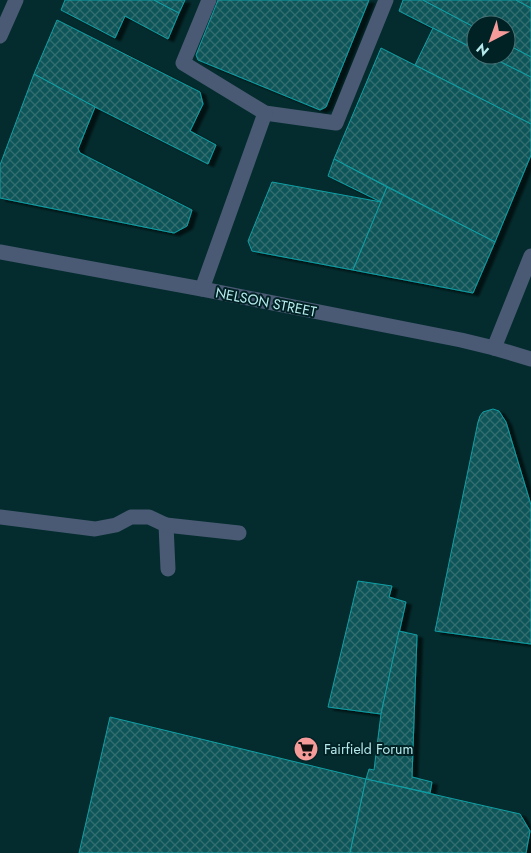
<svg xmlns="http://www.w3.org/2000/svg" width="531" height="853" font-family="Jost,sans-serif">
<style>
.building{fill:url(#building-cross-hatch);stroke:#119fa5;filter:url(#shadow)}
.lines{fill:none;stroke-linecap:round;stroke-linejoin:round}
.minor{stroke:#4a5a74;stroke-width:15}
.labels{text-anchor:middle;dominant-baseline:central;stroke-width:4;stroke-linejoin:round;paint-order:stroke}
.street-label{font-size:14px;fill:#b6eaed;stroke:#002225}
.poi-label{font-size:14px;fill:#b6eaed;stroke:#002225;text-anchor:start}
</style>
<defs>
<pattern id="building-cross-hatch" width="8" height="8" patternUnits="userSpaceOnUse" patternTransform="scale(1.25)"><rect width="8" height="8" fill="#115558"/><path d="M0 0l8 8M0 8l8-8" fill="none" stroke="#316e70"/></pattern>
<filter id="shadow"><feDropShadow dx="5.5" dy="3" stdDeviation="1" flood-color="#0009"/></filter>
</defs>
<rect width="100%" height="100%" fill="#042c2e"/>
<g class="building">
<path d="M 65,0 L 154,0 L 179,13 L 168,39 L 125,16 L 115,38 L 61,10 Z"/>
<path d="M 154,0 L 185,0 L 179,13 Z"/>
<path d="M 218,0 L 369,0 L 326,107 L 320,110 L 198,60 L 196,55 Z"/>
<path d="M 403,0 L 423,0 L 476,28 L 476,50 L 399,11 Z"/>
<path d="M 423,0 L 516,0 L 531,8 L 531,57 L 506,44 L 506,25 L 476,25 L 476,28 Z"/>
<path d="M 516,0 L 531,0 L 531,8 Z"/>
<path d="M 57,20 L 200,92 L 203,104 L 190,131 L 216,145 L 208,164 L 95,107 L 34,74 Z"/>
<path d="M 433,28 L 476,50 L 476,55 L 487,55 L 531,77 L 531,124 L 415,65 Z"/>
<path d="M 506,44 L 531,57 L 531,77 L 487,55 L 506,55 Z"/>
<path d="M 381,48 L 531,124 L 531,155 L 495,242 L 334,159 Z"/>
<path d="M 34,74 L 95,107 L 78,149 L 80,153 L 192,210 L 187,226 L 174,233 L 0,198 L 0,165 Z"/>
<path d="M 334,159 L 387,187 L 381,202 L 328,176 Z"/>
<path d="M 272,182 L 381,202 L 353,270 L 252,251 L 248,241 Z"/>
<path d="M 387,187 L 495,242 L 473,293 L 353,270 Z"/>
<path d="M 493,409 L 499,411 L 506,422 L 531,505 L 531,644 L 435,631 L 478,422 L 480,416 L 483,412 Z"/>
<path d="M 358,581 L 392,586 L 389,597 L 406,602 L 381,714 L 328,707 Z"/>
<path d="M 399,631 L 417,635 L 412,777 L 432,782 L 430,793 L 366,779 L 369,769 L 374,770 L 381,714 Z"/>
<path d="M 110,717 L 366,779 L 350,853 L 79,853 Z"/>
<path d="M 366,779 L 520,814 L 530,831 L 526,853 L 350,853 Z"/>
</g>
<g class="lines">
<g class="minor">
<path d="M 209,0 L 183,63 L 265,113 L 336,123 L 386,0"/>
<path d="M 0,36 L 16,0"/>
<path d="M 0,252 L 202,289 L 461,340 L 494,348 L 531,359"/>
<path d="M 202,289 L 265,113"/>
<path d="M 494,348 L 531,256"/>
<path d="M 0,517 L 95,529 L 116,525 L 131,517 L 149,517 L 166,525 L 168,569"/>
<path d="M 166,525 L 239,533"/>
</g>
</g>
<defs>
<symbol id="supermarket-disc" viewBox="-11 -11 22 22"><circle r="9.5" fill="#f59b9a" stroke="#002225"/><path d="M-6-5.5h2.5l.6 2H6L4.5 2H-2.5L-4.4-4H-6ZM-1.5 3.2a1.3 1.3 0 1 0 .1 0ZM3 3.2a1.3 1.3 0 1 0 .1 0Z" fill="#111"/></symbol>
</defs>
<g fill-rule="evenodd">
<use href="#supermarket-disc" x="292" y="735" width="28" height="28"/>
</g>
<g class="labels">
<g class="street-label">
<text transform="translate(266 302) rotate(11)">NELSON STREET</text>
</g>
<g class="poi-label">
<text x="324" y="749">Fairfield Forum</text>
</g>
</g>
<g transform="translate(491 40) rotate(221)"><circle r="24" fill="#002225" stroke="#497275"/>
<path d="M0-4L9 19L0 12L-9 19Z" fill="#f59b9a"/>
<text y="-8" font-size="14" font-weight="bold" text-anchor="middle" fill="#b6eaed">N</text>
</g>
</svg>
